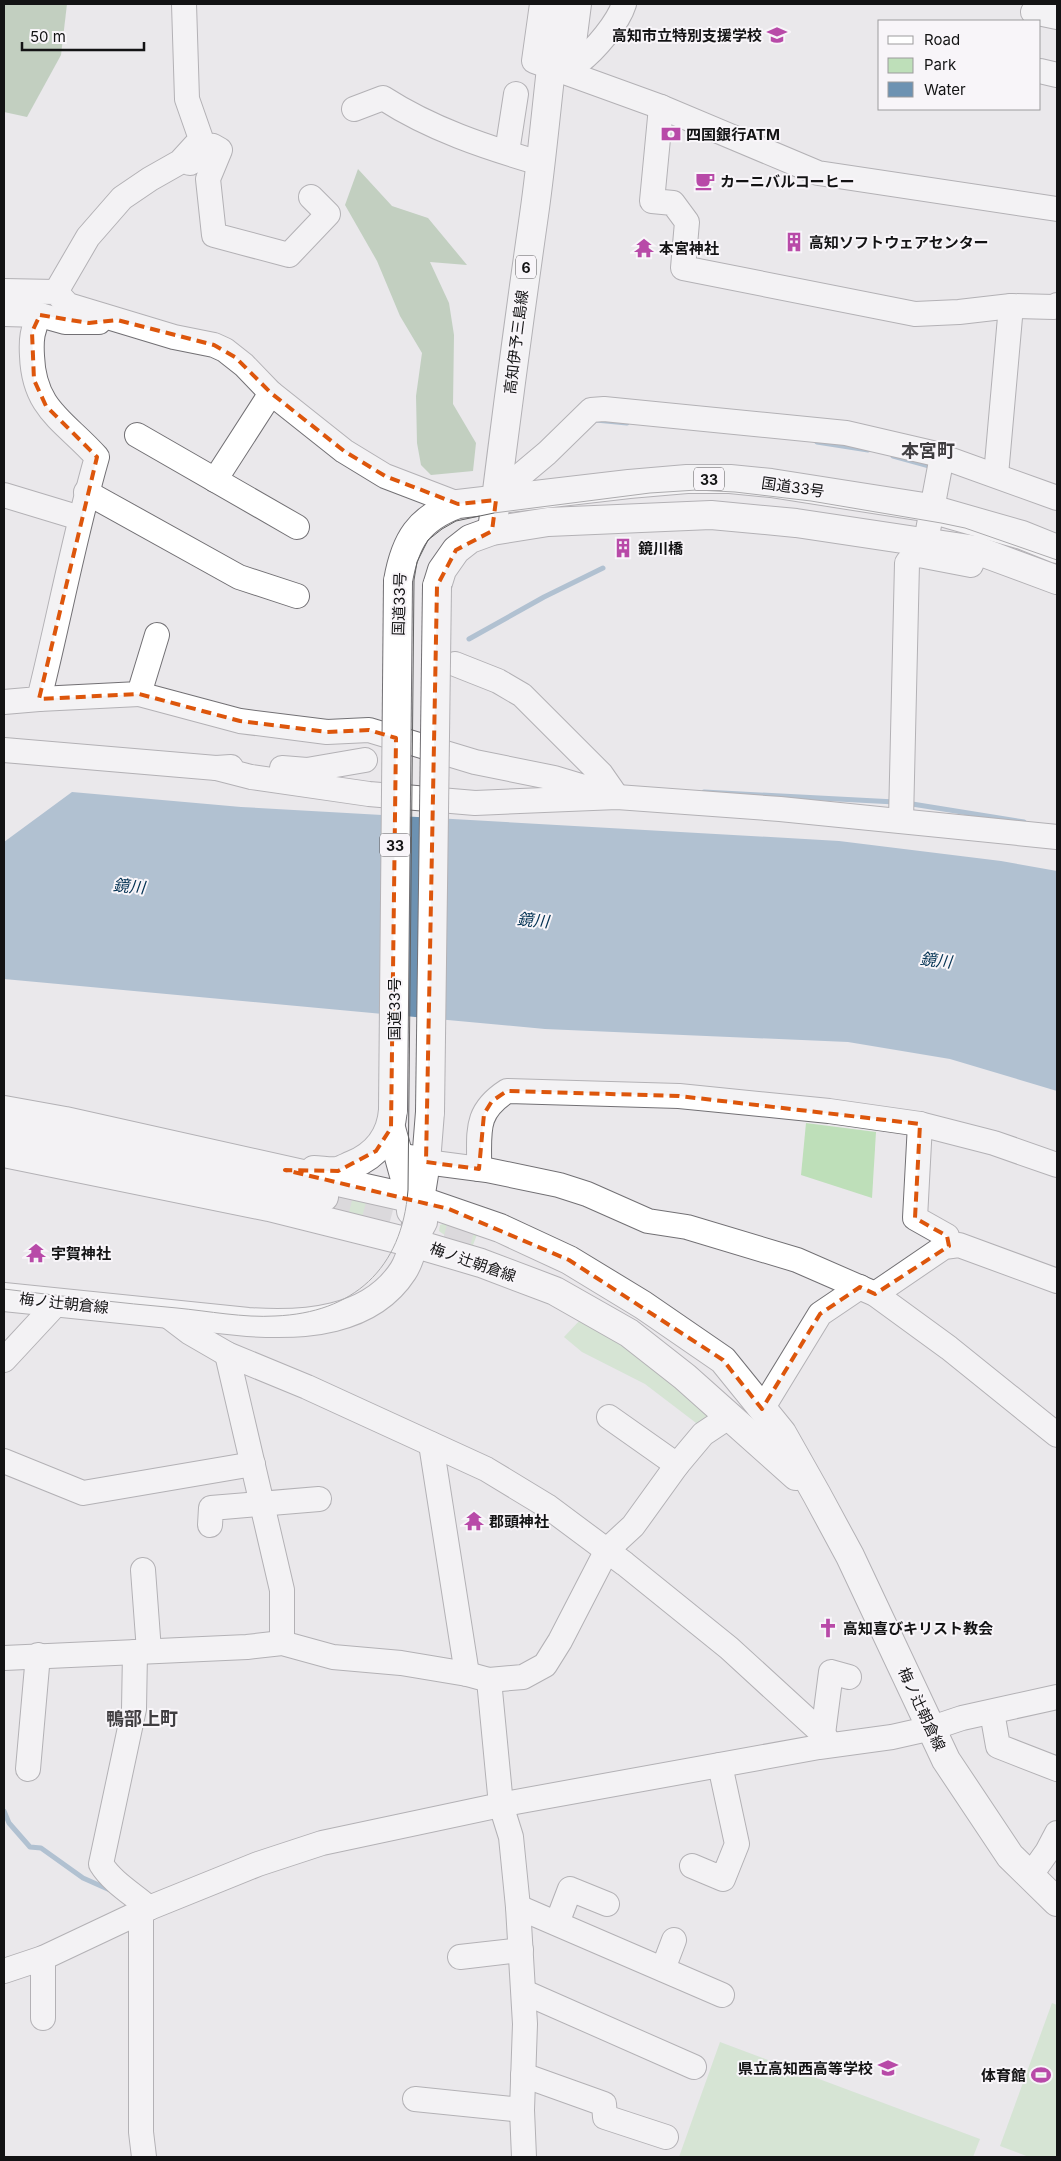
<svg xmlns="http://www.w3.org/2000/svg" width="1061" height="2161" font-family="Inter,'Noto Sans JP',sans-serif">
<style>
.green{fill:#bedfb9}
.forest{fill:#92b28d}
.water{fill:#6d92b2}
.lines{fill:none;stroke-linecap:round;stroke-linejoin:round}
.stream{stroke:#6d92b2;stroke-width:5}
.major-tunnel{stroke:#cac8cb;stroke-width:28;stroke-dasharray:28 14;stroke-linecap:butt}
.minor-casing{stroke:#727074;stroke-width:26}
.major-casing{stroke:#727074;stroke-width:30}
.highway-casing{stroke:#727074;stroke-width:30}
.minor{stroke:#fff;stroke-width:24}
.major{stroke:#fff;stroke-width:28}
.highway{stroke:#fff;stroke-width:28}
.tram{stroke:#616162;stroke-width:1}
.highway-bridge-casing{stroke:#727074;stroke-width:30;stroke-linecap:butt}
.highway-bridge{stroke:#fff;stroke-width:28}
.marked{fill:none;stroke:#dd560c;stroke-width:4;stroke-dasharray:10 6;stroke-linejoin:round}
.labels{text-anchor:middle;dominant-baseline:central;stroke-width:4;stroke-linejoin:round;paint-order:stroke}
.shield{fill:#f8f5f9;stroke:#585759;stroke-width:1}
.shield-label{font-size:14px;font-weight:bold;fill:#131314}
.poi-label{font-size:15px;font-weight:bold;fill:#131314;stroke:#f8f5f9;text-anchor:start}
.street-label{font-size:15px;fill:#131314;stroke:#f8f5f9}
.water-label{font-size:16px;font-style:italic;fill:#013051;stroke:#f8f5f9}
.quarter-label{font-size:18px;font-weight:bold;fill:#403e41;stroke:#f8f5f9}
</style>
<rect width="100%" height="100%" fill="#eae8eb"/>
<g class="green">
<path d="M 806,1123 L 876,1132 L 872,1198 L 801,1175 Z"/>
<path d="M 334,1191 L 385,1203 L 386,1207 L 381,1214 C 363,1217 345,1216 328,1214 Z"/>
<path d="M 448,1222 L 480,1227 L 471,1250 L 457,1244 L 439,1231 L 440,1225 Z"/>
<path d="M 581,1319 L 616,1339 L 722,1418 L 704,1429 L 645,1384 L 582,1352 L 564,1337 Z"/>
<path d="M 1052,2003 L 1057,2005 L 1057,2157 L 1029,2157 L 1000,2146 Z"/>
<path d="M 720,2042 L 980,2139 L 973,2157 L 679,2157 Z"/>
</g>
<g class="forest">
<path d="M 4,4 L 67,4 L 61,55 L 27,117 L 4,112 Z"/>
<path d="M 358,169 L 392,206 L 428,218 L 467,265 L 430,262 L 449,303 L 454,335 L 453,404 L 476,443 L 473,471 L 431,475 L 421,465 L 417,443 L 416,396 L 422,353 L 400,316 L 377,261 L 345,205 Z"/>
</g>
<path class="water" d="M 72,792 L 241,807 L 839,841 L 1001,861 L 1057,871 L 1057,1091 L 950,1059 L 848,1042 L 545,1029 L 4,979 L 4,842 Z"/>
<g class="lines">
<g class="stream">
<path d="M 596,420 L 627,423"/>
<path d="M 817,442 L 868,450"/>
<path d="M 893,456 L 933,467"/>
<path d="M 469,639 L 544,597 L 603,568"/>
<path d="M 704,792 L 895,802"/>
<path d="M 906,803 L 1024,822"/>
<path d="M 4,1811 L 9,1823 L 30,1847 L 41,1848 L 83,1878 L 110,1890"/>
</g>
<path class="major-tunnel" d="M 324,1197 L 476,1238"/>
<defs>
<g id="minor">
<path d="M 542,4 L 534,61 L 661,107 L 818,173 L 1057,209"/>
<path d="M 1033,12 L 1057,17"/>
<path d="M 571,66 L 579,4"/>
<path d="M 561,71 C 567,68 574,66 579,62 C 595,50 618,23 624,4"/>
<path d="M 1040,71 L 1057,75"/>
<path d="M 661,107 L 652,201 L 673,203 L 687,222 L 683,268 L 915,314 L 959,312 L 1011,306 L 1054,307 L 1057,305"/>
<path d="M 354,109 L 383,98 C 431,129 485,147 540,163"/>
<path d="M 507,152 L 516,94"/>
<path d="M 190,163 L 213,146 L 220,150 L 208,179 L 214,235 L 289,255 L 328,214 L 311,197"/>
<path d="M 4,291 L 56,292 L 68,305 L 174,337 L 214,345 L 225,350 L 244,365 L 271,393 L 344,451 L 385,476 L 458,504"/>
<path d="M 56,292 L 88,237 L 122,198 L 150,179 L 180,162 L 201,139 L 187,99 L 184,4"/>
<path d="M 4,314 L 40,315 L 65,322 L 99,322"/>
<path d="M 137,435 L 297,527"/>
<path d="M 996,475 L 1011,306"/>
<path d="M 215,480 L 271,393"/>
<path d="M 86,492 L 239,577 L 297,596"/>
<path d="M 4,495 L 80,518"/>
<path d="M 513,497 L 516,479 L 547,453 L 591,410 L 604,409 L 846,433 L 932,453 L 1057,498"/>
<path d="M 926,541 L 942,456"/>
<path d="M 139,694 L 240,721 L 327,732 L 369,730 L 475,762 L 554,778 L 617,797 L 601,774 L 522,695 L 498,681 L 455,664"/>
<path d="M 39,699 L 139,694 L 157,635"/>
<path d="M 4,702 L 39,699 C 59,619 74,537 97,457 C 65,421 34,410 32,356 C 31,340 32,329 40,315"/>
<path d="M 4,750 L 216,768 L 231,767"/>
<path d="M 216,768 L 251,777 L 369,794 L 475,803 L 617,797 L 780,809 L 1057,837"/>
<path d="M 282,768 L 307,770 L 365,760"/>
<path d="M 901,820 L 907,563 L 912,557 L 919,555 L 971,565 L 976,550"/>
<path d="M 920,1124 L 915,1218 L 947,1236 L 949,1246"/>
<path d="M 410,1157 L 426,1162 L 487,1170 L 559,1185 L 587,1194 L 648,1221 L 687,1227 L 797,1260 L 875,1294 L 949,1348 L 1057,1435"/>
<path d="M 479,1169 C 480,1133 473,1113 507,1091 L 679,1096 L 829,1111 L 920,1124 L 994,1143 L 1057,1165"/>
<path d="M 875,1294 L 944,1247 L 959,1245 L 1057,1281"/>
<path d="M 164,1313 L 189,1332 L 227,1354 L 307,1387 L 486,1469 L 547,1506 L 625,1564 L 729,1648 L 823,1734 L 831,1745"/>
<path d="M 227,1354 L 282,1590 L 282,1643"/>
<path d="M 4,1360 L 56,1304"/>
<path d="M 762,1409 L 820,1314 L 860,1287"/>
<path d="M 609,1417 L 677,1465"/>
<path d="M 431,1444 L 467,1674"/>
<path d="M 4,1461 L 83,1493 L 253,1464"/>
<path d="M 210,1525 L 211,1508 L 319,1499"/>
<path d="M 143,1570 L 149,1651"/>
<path d="M 135,1652 L 134,1709 L 101,1864 C 112,1882 133,1894 149,1908"/>
<path d="M 4,1658 L 247,1647 L 282,1643 L 333,1657 L 401,1663 L 467,1674 L 489,1680 L 501,1805 L 511,1837 L 518,1907 L 525,2024 L 522,2110 L 524,2157"/>
<path d="M 489,1680 L 523,1677 L 545,1665 L 560,1641 L 607,1550 L 633,1526 L 677,1465 L 703,1434 L 730,1416"/>
<path d="M 992,1712 L 998,1746 L 1057,1769"/>
<path d="M 823,1734 L 831,1672 L 849,1677"/>
<path d="M 28,1769 L 38,1655"/>
<path d="M 692,1866 L 723,1879 L 737,1844 L 720,1765"/>
<path d="M 1030,1876 L 1047,1852 L 1057,1833"/>
<path d="M 518,1907 L 722,1995"/>
<path d="M 141,1912 L 141,2132 L 144,2157"/>
<path d="M 557,1923 L 570,1889 L 607,1904"/>
<path d="M 460,1957 L 521,1950"/>
<path d="M 663,1969 L 674,1940"/>
<path d="M 4,1971 L 43,1958 L 149,1908 L 258,1864 L 322,1843 L 510,1803 L 819,1747 L 892,1737 L 932,1728 L 962,1718 L 1057,1697"/>
<path d="M 524,1992 L 694,2067"/>
<path d="M 43,2018 L 43,1958"/>
<path d="M 523,2075 L 604,2104 L 605,2117 L 666,2137"/>
<path d="M 415,2099 L 522,2110"/>
</g>
<g id="major">
<path d="M 492,531 C 505,425 519,320 534,215 C 544,145 549,74 559,4"/>
<path d="M 4,1133 L 244,1179 L 324,1197"/>
<path d="M 419,1200 L 500,1228 L 569,1260 L 643,1305 L 723,1360 L 782,1433 L 817,1495 L 850,1556 L 946,1760 L 1010,1856 L 1057,1902"/>
<path d="M 413,1243 L 481,1263 L 555,1291 L 629,1333 L 685,1377 L 796,1476"/>
<path d="M 4,1297 L 248,1322 C 303,1326 370,1322 403,1271 C 413,1256 413,1237 423,1222"/>
</g>
<g id="highway">
<path d="M 398,581 C 405,540 419,518 458,504 L 629,484 L 687,479 L 730,479 L 771,483 L 924,507 L 1022,535 L 1057,549"/>
<path d="M 437,586 L 442,570 L 456,550 L 470,539 L 492,531 L 548,522 L 711,515 L 796,523 L 976,550 L 1057,580"/>
<path d="M 4,1110 L 65,1121 L 419,1200"/>
<path d="M 391,1128 L 410,1197 L 411,1211"/>
<path d="M 4,1153 L 269,1207 L 413,1243"/>
<path d="M 314,1170 C 321,1170 330,1172 337,1171 C 342,1170 347,1167 352,1165 C 376,1155 391,1137 393,1110"/>
<path d="M 413,1243 L 426,1162 L 430,1112"/>
</g>
</defs>
<use href="#minor" class="minor-casing"/>
<use href="#major" class="major-casing"/>
<use href="#highway" class="highway-casing"/>
<use href="#minor" class="minor"/>
<use href="#major" class="major"/>
<use href="#highway" class="highway"/>
<path class="tram" d="M 4,1289 C 61,1296 119,1303 177,1308 C 208,1311 244,1318 275,1316 C 353,1313 402,1269 408,1190 L 414,580 L 417,562 L 428,540 L 442,529 L 456,521 L 494,513 L 650,493 L 697,490 L 735,492 L 811,501 L 941,523 L 965,528 L 1057,560"/>
<defs>
<g id="highway-bridge">
<path d="M 393,1110 L 398,581"/>
<path d="M 430,1112 L 437,586"/>
</g>
</defs>
<use href="#highway-bridge" class="highway-bridge-casing"/>
<use href="#highway-bridge" class="highway-bridge"/>
</g>
<path d="M0 0H1061V2161H0ZM 40,315 L 89,323 L 117,320 L 214,345 L 235,357 L 271,393 L 344,451 L 385,476 L 458,504 L 496,500 L 492,531 L 456,550 L 437,586 L 426,1162 L 479,1169 L 484,1114 L 492,1101 L 507,1091 L 679,1096 L 920,1124 L 915,1218 L 947,1236 L 949,1246 L 875,1294 L 860,1287 L 820,1314 L 762,1409 L 723,1360 L 569,1260 L 449,1209 L 285,1170 L 338,1171 L 376,1151 L 391,1128 L 396,738 L 369,730 L 327,732 L 240,721 L 139,694 L 39,699 L 97,457 L 46,406 L 34,380 L 32,332 Z" fill="#eae8eb" fill-opacity=".55" fill-rule="evenodd"/>
<path class="marked" d="M 40,315 L 89,323 L 117,320 L 214,345 L 235,357 L 271,393 L 344,451 L 385,476 L 458,504 L 496,500 L 492,531 L 456,550 L 437,586 L 426,1162 L 479,1169 L 484,1114 L 492,1101 L 507,1091 L 679,1096 L 920,1124 L 915,1218 L 947,1236 L 949,1246 L 875,1294 L 860,1287 L 820,1314 L 762,1409 L 723,1360 L 569,1260 L 449,1209 L 285,1170 L 338,1171 L 376,1151 L 391,1128 L 396,738 L 369,730 L 327,732 L 240,721 L 139,694 L 39,699 L 97,457 L 46,406 L 34,380 L 32,332 Z"/>
<defs>
<symbol id="school-bare" viewBox="-9 -9 18 18"><path d="M0-5L7-2L0 1L-7-2ZM-4 1L0 2.5L4 1V4Q0 6-4 4Z" fill="#b84aa8" stroke="#f8f5f9" stroke-width="2.5" paint-order="stroke"/></symbol>
<symbol id="bank-bare" viewBox="-9 -9 18 18"><path d="M-6-4H6V4H-6ZM0-2.3a2.3 2.3 0 1 0 0 4.6a2.3 2.3 0 1 0 0-4.6Z" fill="#b84aa8" stroke="#f8f5f9" stroke-width="2.5" paint-order="stroke"/></symbol>
<symbol id="cafe-bare" viewBox="-9 -9 18 18"><path d="M-5.5-4.5H6V0H3Q3 3.5 0 3.5H-2.5Q-5.5 3.5-5.5 0ZM3-3.2v2h1.7v-2ZM-6 4.5H4V6H-6Z" fill="#b84aa8" stroke="#f8f5f9" stroke-width="2.5" paint-order="stroke"/></symbol>
<symbol id="building-bare" viewBox="-9 -9 18 18"><path d="M-4-6H4V6H1V3H-1V6H-4ZM-2.5-4.3h1.7v1.8h-1.7ZM.8-4.3h1.7v1.8H.8ZM-2.5-1h1.7V.8h-1.7ZM.8-1h1.7V.8H.8Z" fill="#b84aa8" stroke="#f8f5f9" stroke-width="2.5" paint-order="stroke"/></symbol>
<symbol id="temple-bare" viewBox="-9 -9 18 18"><path d="M0-6L5-2H3V0L6.5 2.5H4V6H1.5V3h-3V6H-4V2.5H-6.5L-3 0V-2H-5Z" fill="#b84aa8" stroke="#f8f5f9" stroke-width="2.5" paint-order="stroke"/></symbol>
<symbol id="church-bare" viewBox="-9 -9 18 18"><path d="M-1.2-6h2.4v3.5h3.3v2.4h-3.3V6h-2.4V-.1h-3.3v-2.4h3.3Z" fill="#b84aa8" stroke="#f8f5f9" stroke-width="2.5" paint-order="stroke"/></symbol>
<symbol id="stadium-bare" viewBox="-9 -9 18 18"><path d="M0-5a6.5 5 0 1 0 0 10a6.5 5 0 1 0 0-10ZM-3.5-1.8h7v3.6h-7Z" fill="#b84aa8" stroke="#f8f5f9" stroke-width="2.5" paint-order="stroke"/></symbol>
</defs>
<g fill-rule="evenodd">
<use href="#school-bare" x="763" y="21" width="28" height="28"/>
<use href="#bank-bare" x="657" y="120" width="28" height="28"/>
<use href="#cafe-bare" x="691" y="167" width="28" height="28"/>
<use href="#building-bare" x="780" y="228" width="28" height="28"/>
<use href="#temple-bare" x="630" y="234" width="28" height="28"/>
<use href="#building-bare" x="609" y="534" width="28" height="28"/>
<use href="#temple-bare" x="22" y="1239" width="28" height="28"/>
<use href="#temple-bare" x="460" y="1507" width="28" height="28"/>
<use href="#church-bare" x="814" y="1614" width="28" height="28"/>
<use href="#school-bare" x="874" y="2054" width="28" height="28"/>
<use href="#stadium-bare" x="1027" y="2061" width="28" height="28"/>
</g>
<g class="labels">
<g class="shield">
<rect x="516" y="255.5" width="20" height="23" rx="4"/>
<rect x="694" y="467.5" width="30" height="23" rx="4"/>
<rect x="380" y="833.5" width="30" height="23" rx="4"/>
</g>
<g class="shield-label">
<text x="526" y="267">6</text>
<text x="709" y="479">33</text>
<text x="395" y="845">33</text>
</g>
<g class="poi-label">
<text x="762" y="35" text-anchor="end">高知市立特別支援学校</text>
<text x="686" y="134">四国銀行ATM</text>
<text x="720" y="181">カーニバルコーヒー</text>
<text x="809" y="242">高知ソフトウェアセンター</text>
<text x="659" y="248">本宮神社</text>
<text x="638" y="548">鏡川橋</text>
<text x="51" y="1253">宇賀神社</text>
<text x="489" y="1521">郡頭神社</text>
<text x="843" y="1628">高知喜びキリスト教会</text>
<text x="873" y="2068" text-anchor="end">県立高知西高等学校</text>
<text x="1026" y="2075" text-anchor="end">体育館</text>
</g>
<g class="street-label">
<text transform="translate(516 342) rotate(-83)">高知伊予三島線</text>
<text transform="translate(793 487) rotate(8)">国道33号</text>
<text transform="translate(399 604) rotate(-88)">国道33号</text>
<text transform="translate(394 1009) rotate(-90)">国道33号</text>
<text transform="translate(473 1262) rotate(19)">梅ノ辻朝倉線</text>
<text transform="translate(64 1303) rotate(6)">梅ノ辻朝倉線</text>
<text transform="translate(922 1709) rotate(65)">梅ノ辻朝倉線</text>
</g>
<g class="water-label">
<text transform="translate(129 886) rotate(5)">鏡川</text>
<text transform="translate(533 920) rotate(5)">鏡川</text>
<text transform="translate(936 960) rotate(6)">鏡川</text>
</g>
<g class="quarter-label">
<text x="928" y="450">本宮町</text>
<text x="142" y="1718">鴨部上町</text>
</g>
</g>
<rect width="1061" height="2161" fill="none" stroke="#131314" stroke-width="10"/>
<rect x="878" y="20" width="162" height="90" fill="#f8f5f9" stroke="#9c9b9d"/>
<rect x="888" y="36" width="25" height="8" fill="#ffffff" stroke="#9c9b9d"/>
<text x="924" y="45" font-size="15" fill="#131314">Road</text>
<rect x="888" y="58" width="25" height="15" fill="#bedfb9" stroke="#9c9b9d"/>
<text x="924" y="70" font-size="15" fill="#131314">Park</text>
<rect x="888" y="82" width="25" height="15" fill="#6d92b2" stroke="#9c9b9d"/>
<text x="924" y="95" font-size="15" fill="#131314">Water</text>
<path d="M22 42v8h122v-8" fill="none" stroke="#131314" stroke-width="2.5"/>
<text x="30" y="42" font-size="15" fill="#131314" stroke="#f8f5f9" stroke-width="4" paint-order="stroke">50 m</text>
</svg>
